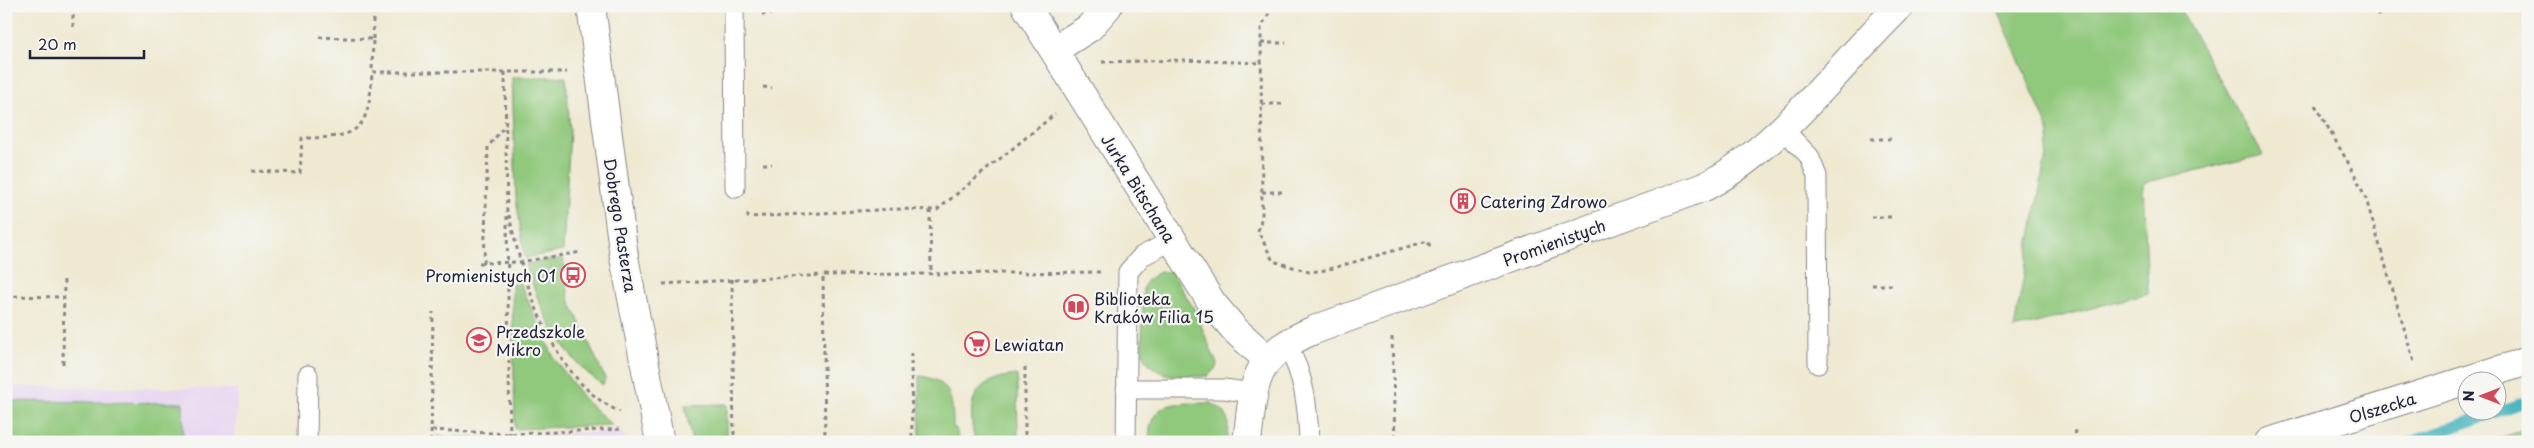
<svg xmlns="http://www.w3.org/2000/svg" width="2534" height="448" font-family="'Playpen Sans',sans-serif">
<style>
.built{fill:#e5d3f1}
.green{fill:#90c87c;stroke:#59755c}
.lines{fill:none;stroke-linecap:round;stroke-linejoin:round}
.stream{stroke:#44b3bd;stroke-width:11}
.service-casing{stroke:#888686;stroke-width:21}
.minor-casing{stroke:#888686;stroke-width:30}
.tertiary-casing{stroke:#888686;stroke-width:30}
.path{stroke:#888686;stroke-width:3;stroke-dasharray:4 4;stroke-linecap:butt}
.service{stroke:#fff;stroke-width:19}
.minor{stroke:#fff;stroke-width:28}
.tertiary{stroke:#fff;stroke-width:28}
.labels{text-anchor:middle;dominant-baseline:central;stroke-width:4.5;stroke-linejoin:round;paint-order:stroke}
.street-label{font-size:16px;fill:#22223b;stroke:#f6f6f2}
.poi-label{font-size:16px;fill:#22223b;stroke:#f6f6f2;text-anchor:start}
</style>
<rect width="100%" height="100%" fill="#f6f6f2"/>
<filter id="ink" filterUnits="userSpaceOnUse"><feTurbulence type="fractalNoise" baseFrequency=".02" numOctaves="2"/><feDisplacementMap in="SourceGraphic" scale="10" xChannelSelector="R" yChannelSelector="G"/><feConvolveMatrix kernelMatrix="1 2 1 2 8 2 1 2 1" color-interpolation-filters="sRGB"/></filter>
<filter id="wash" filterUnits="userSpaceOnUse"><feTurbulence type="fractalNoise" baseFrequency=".0096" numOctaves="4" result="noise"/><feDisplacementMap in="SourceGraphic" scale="20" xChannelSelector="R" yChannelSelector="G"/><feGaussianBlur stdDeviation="1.12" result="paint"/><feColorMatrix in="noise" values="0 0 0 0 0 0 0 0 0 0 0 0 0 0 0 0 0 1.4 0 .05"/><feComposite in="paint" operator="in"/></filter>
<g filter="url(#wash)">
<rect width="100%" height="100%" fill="#efe9d2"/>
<g class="built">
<path d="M 6,386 L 239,389 L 234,442 L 6,442 Z"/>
<path d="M 620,431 L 624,435 L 626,442 L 516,442 L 516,436 Z"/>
</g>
<g class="green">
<path d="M 1996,6 L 2178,6 L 2263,155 L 2143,183 L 2148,293 L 2014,329 L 2050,133 Z"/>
<path d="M 512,77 L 566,77 L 570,131 L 563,251 L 525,258 L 516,198 Z"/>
<path d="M 563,258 L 569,299 L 605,378 L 603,385 C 562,357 540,311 526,264 Z"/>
<path d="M 1160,272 L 1171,272 L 1194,309 L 1217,364 L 1216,368 L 1208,376 C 1182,376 1151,381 1142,350 L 1143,289 L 1147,280 Z"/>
<path d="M 519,281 L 554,358 L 585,400 L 612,425 L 515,429 L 512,284 Z"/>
<path d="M 1017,375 L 1018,442 L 975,442 C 966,401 972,379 1017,375 Z"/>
<path d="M 919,376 C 952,379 953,400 953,428 L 956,428 L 959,442 L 920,442 Z"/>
<path d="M 6,401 L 183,403 L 183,442 L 6,442 Z"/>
<path d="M 1209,403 C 1232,411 1228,421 1227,442 L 1149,442 C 1149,398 1175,404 1209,403 Z"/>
<path d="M 727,404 L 727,442 L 692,442 L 685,405 Z"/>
<path d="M 2528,429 L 2528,442 L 2486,442 Z"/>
<path d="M 437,436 L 504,439 L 504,442 L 437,442 Z"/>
</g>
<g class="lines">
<path class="stream" d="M 2410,442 L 2528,401"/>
</g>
</g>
<g filter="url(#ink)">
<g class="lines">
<defs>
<g id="service">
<path d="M 734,6 L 735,188"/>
<path d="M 1782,128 L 1809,156 L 1817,176 L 1818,364"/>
<path d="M 1286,344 C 1304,374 1308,406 1309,442"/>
<path d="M 1126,389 L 1224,389 L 1253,393"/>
<path d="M 307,442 L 308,375"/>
<path d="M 1126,442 L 1128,272 L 1142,256 L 1171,241"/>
</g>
<g id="minor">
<path d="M 1026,6 L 1212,303 L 1236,331 L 1267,359"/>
<path d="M 1054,50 L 1089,28 L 1108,6"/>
<path d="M 1247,442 C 1255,380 1251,357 1314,330 L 1704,187 C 1778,150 1840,64 1900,6"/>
<path d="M 2269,442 L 2528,361"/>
</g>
<path id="tertiary" d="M 591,6 L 624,257 L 660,442"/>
</defs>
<use href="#service" class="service-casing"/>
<use href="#minor" class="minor-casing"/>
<use href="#tertiary" class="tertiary-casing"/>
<g class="path">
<path d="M 1270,6 L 1270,12 L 1261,27 L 1262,216 L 1258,231 L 1273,261 L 1309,272 L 1326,270 L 1428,241 L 1431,250"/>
<path d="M 762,14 L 772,14"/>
<path d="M 2378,16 L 2382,6"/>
<path d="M 73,27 L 73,6"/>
<path d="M 319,37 L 373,39 L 372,72 L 567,72"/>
<path d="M 373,39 L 373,6"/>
<path d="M 1261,43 L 1286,43"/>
<path d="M 1102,62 L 1184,60 L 1261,63"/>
<path d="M 505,72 L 510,442"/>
<path d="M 763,87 L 772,88"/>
<path d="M 1262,104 L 1286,104"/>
<path d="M 2315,105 L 2354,173 L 2366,199 L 2414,362"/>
<path d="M 1871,139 L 1893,139"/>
<path d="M 763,164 L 772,164"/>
<path d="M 252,171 L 300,173 L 302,138 C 360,138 369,131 372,72"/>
<path d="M 1262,192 L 1286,192"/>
<path d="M 930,210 L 931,275"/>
<path d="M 748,214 L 748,217 L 894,209 L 937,210 L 1055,114"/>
<path d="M 509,215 C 524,282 551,380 620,412"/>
<path d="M 1871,217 L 1893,217"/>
<path d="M 479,263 L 519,262 L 582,252"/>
<path d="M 484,263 L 488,147 L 506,124"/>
<path d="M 732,279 L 734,442"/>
<path d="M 663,284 L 823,275"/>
<path d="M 1872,285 L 1894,285"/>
<path d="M 6,296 L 63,297"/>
<path d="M 1392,337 L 1395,442"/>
<path d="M 911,353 L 912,442"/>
<path d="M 63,364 L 64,279"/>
<path d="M 1025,367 L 1025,442"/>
<path d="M 432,430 L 510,434 L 623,429"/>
<path d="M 2075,430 L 2077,442"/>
<path d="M 431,442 L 433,312"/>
<path d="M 825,442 L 823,275 L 1100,272"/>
</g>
<use href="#service" class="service"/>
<use href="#minor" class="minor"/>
<use href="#tertiary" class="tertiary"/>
</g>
</g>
<defs>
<symbol id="building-ring" viewBox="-11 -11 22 22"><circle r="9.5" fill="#f6f6f2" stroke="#d1495b" stroke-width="1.5"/><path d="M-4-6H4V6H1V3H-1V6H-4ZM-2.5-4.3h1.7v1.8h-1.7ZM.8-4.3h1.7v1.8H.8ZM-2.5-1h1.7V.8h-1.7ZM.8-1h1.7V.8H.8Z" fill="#d1495b"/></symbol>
<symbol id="bus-ring" viewBox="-11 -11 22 22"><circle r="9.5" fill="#f6f6f2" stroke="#d1495b" stroke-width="1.5"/><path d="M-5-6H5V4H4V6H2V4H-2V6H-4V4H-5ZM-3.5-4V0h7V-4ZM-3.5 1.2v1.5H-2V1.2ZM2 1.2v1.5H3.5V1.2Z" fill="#d1495b"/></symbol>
<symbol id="library-ring" viewBox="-11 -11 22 22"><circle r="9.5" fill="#f6f6f2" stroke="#d1495b" stroke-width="1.5"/><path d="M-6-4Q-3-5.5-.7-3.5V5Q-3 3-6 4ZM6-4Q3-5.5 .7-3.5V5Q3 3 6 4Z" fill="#d1495b"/></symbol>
<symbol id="school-ring" viewBox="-11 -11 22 22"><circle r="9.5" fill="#f6f6f2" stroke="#d1495b" stroke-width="1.5"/><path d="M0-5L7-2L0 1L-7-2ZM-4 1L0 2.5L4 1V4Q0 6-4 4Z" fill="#d1495b"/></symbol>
<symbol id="supermarket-ring" viewBox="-11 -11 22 22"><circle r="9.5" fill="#f6f6f2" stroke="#d1495b" stroke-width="1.5"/><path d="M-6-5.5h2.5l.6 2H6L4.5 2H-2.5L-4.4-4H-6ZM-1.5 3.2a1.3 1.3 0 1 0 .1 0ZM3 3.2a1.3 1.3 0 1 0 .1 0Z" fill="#d1495b"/></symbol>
</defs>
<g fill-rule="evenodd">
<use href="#building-ring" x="1449" y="187" width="28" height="28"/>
<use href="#bus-ring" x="559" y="261" width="28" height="28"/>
<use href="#library-ring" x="1062" y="293" width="28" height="28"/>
<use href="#school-ring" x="465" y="326" width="28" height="28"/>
<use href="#supermarket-ring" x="963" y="330" width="28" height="28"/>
</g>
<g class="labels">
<g class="street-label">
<text transform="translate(1139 188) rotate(58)">Jurka Bitschana</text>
<text transform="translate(621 225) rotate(81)">Dobrego Pasterza</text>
<text transform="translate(1554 242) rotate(-20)">Promienistych</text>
<text transform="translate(2382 407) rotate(-17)">Olszecka</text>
</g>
<g class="poi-label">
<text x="1480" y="201">Catering Zdrowo</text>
<text x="556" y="275" text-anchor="end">Promienistych 01</text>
<text x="1094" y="298">Biblioteka<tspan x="1094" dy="18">Kraków Filia 15</tspan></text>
<text x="496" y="331">Przedszkole<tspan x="496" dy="18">Mikro</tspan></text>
<text x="994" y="344">Lewiatan</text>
</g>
</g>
<rect width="2534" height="448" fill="none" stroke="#f6f6f2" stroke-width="25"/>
<g transform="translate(2482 396) rotate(270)"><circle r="24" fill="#f6f6f2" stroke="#a1a1a9"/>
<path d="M0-4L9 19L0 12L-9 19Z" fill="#d1495b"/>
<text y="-8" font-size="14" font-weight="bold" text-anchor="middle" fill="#22223b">N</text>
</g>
<path d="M30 50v8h114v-8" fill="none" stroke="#22223b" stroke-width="2.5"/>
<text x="38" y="50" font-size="15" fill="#22223b" stroke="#f6f6f2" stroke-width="4" paint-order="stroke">20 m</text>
</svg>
